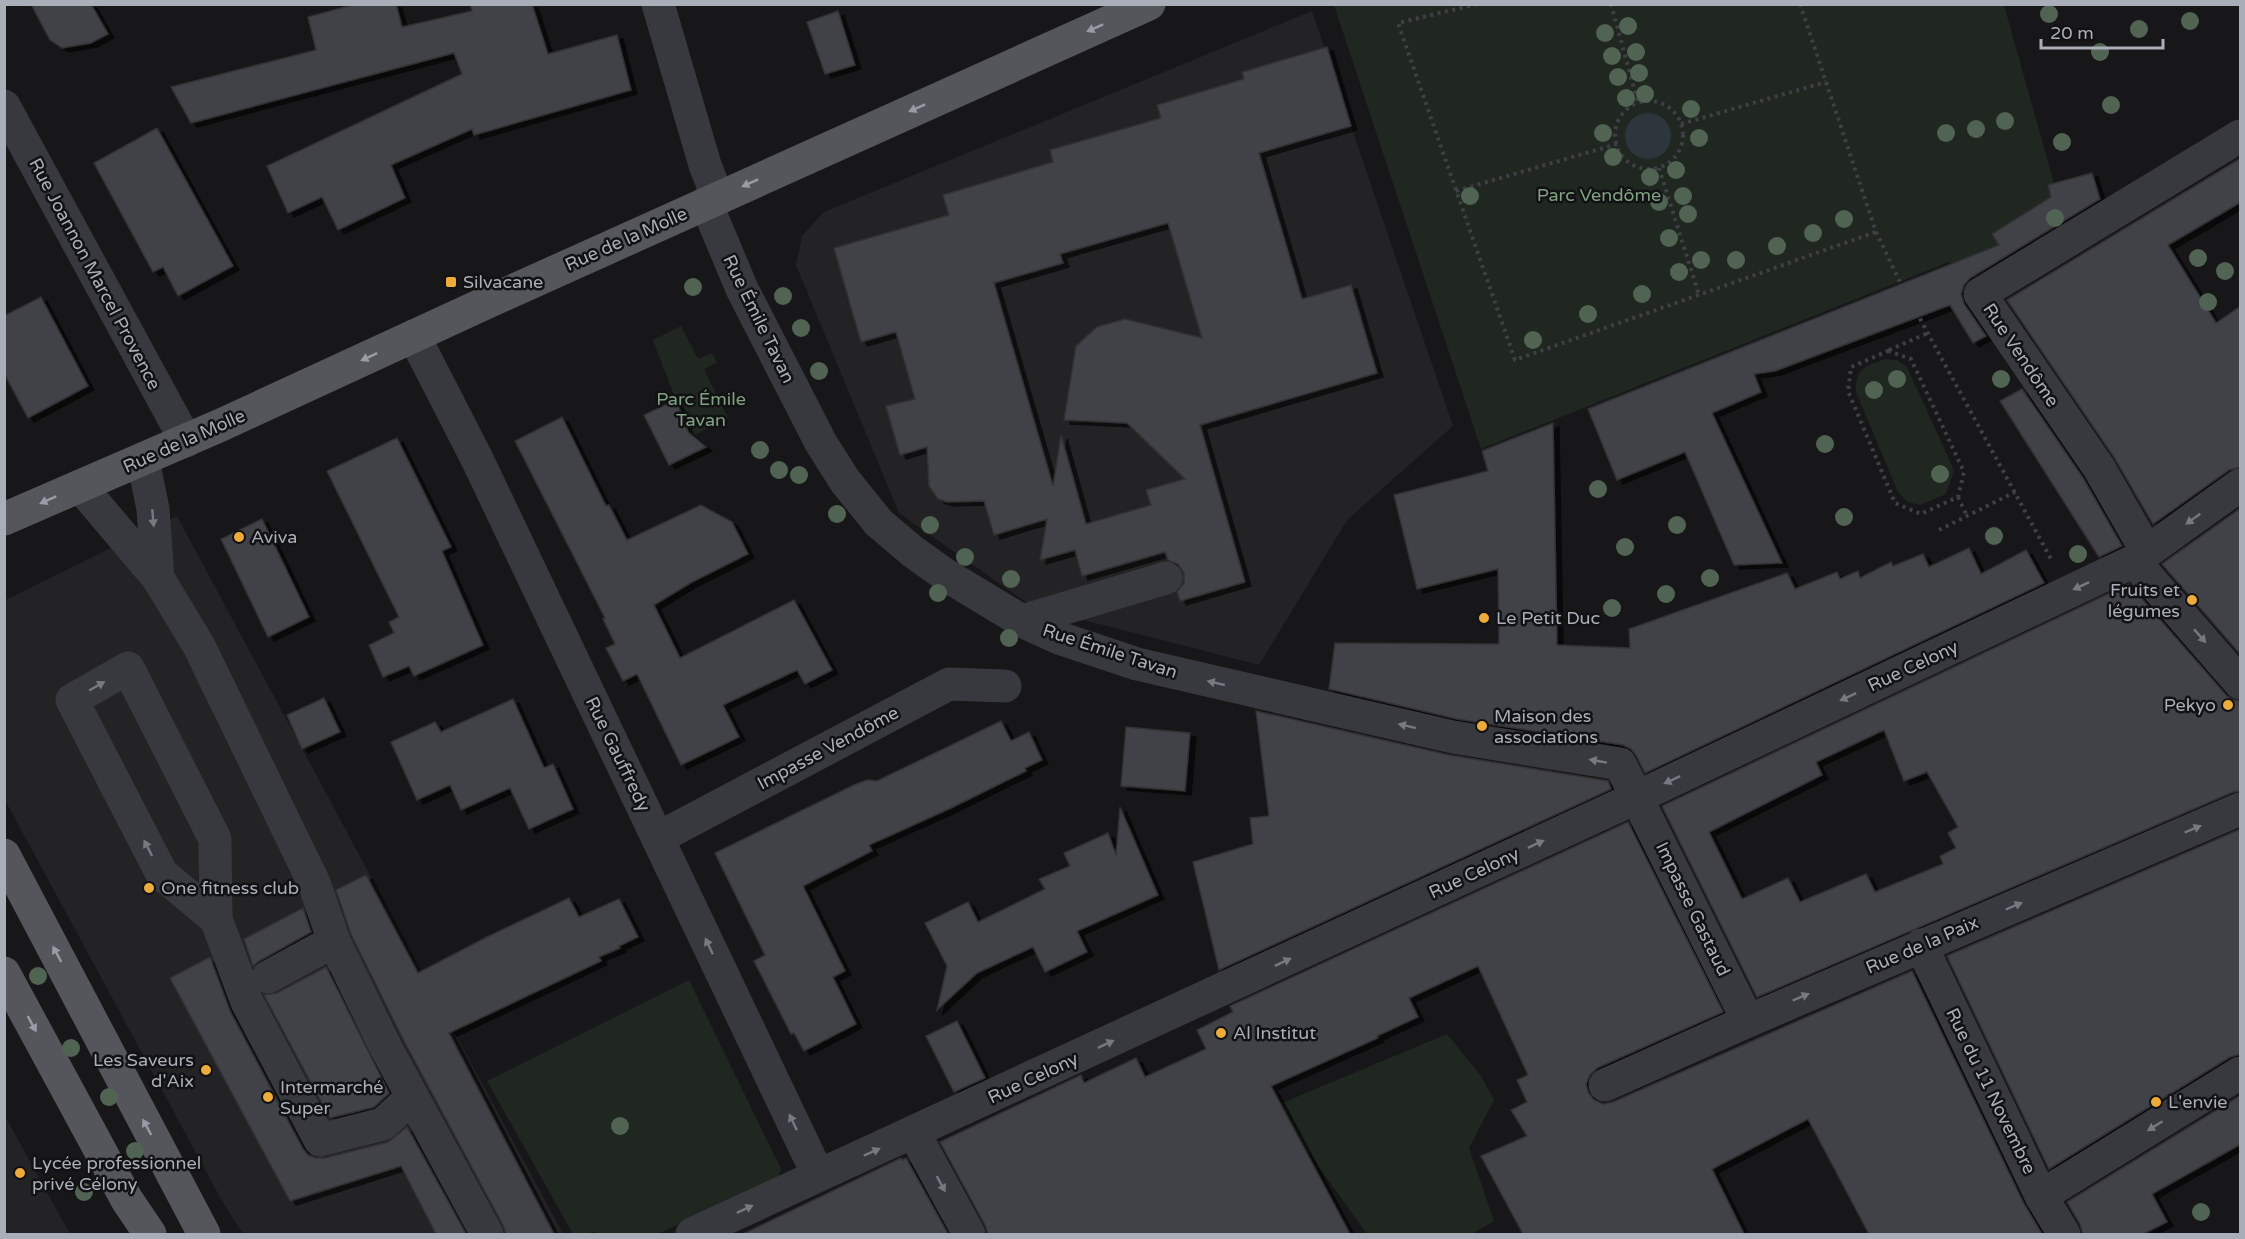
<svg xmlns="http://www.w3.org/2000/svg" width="2245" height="1239" font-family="'Varela Round',sans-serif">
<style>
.built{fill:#232326}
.green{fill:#1f2720}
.water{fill:#2d363c}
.building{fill:#414246;stroke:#313135;stroke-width:1.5;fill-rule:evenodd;filter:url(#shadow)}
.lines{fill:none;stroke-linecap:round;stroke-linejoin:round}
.path{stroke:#3e4045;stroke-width:4;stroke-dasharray:3 4.5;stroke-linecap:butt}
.minor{stroke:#38393e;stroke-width:33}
.major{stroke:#54565c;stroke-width:33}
.tree{fill:#516353}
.oneway{fill:#989ca6}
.oneway2{fill:#767981}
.poi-dot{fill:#ecab3b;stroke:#121214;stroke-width:2}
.labels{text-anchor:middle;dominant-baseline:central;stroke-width:5;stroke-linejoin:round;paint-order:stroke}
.park-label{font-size:18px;fill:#81a282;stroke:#121214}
.street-label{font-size:18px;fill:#a9aeb8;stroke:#121214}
.poi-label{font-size:18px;fill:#a9aeb8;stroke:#121214;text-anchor:start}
</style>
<defs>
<filter id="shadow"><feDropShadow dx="6" dy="4" stdDeviation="0" flood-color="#0009"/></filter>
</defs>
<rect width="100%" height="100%" fill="#171719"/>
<g class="built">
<path d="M 1312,11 L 1453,426 L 1347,520 L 1259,665 L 1033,607 L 899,513 L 796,265 L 802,236 L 824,212 Z"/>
<path d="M 177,516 L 563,1234 L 243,1234 L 221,1199 L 5,800 L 5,600 Z"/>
<path d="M 5,1116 L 67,1229 L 71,1234 L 5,1234 Z"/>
</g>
<g class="green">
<path d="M 1334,5 L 2004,5 L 2064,219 L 1957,280 L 1949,262 L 1481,449 Z"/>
<path d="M 681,326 L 698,359 L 712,353 L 717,363 L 704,369 L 728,418 L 693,436 L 688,432 L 653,340 Z"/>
<path d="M 1885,359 L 1897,360 L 1907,367 L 1954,470 L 1946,494 L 1920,505 L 1908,502 L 1898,492 L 1856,392 C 1855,367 1866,366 1885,359 Z"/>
<path d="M 689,980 L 781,1169 L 779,1176 L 658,1234 L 596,1234 L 594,1231 L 588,1234 L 573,1234 L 487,1081 Z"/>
<path d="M 1447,1034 L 1481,1076 L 1494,1100 L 1469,1148 L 1494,1221 L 1472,1234 L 1367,1234 L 1275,1106 Z"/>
</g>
<circle class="water" cx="1648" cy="136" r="23"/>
<g class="building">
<path d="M 31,4 L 91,4 L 108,34 L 91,43 L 62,48 L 50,40 Z"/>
<path d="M 356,4 L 396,4 L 402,27 L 472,11 L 470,4 L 532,4 L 548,54 L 617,35 L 631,90 L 474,135 L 472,129 L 391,165 L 405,198 L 338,230 L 322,197 L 288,213 L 267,166 L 462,74 L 454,53 L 191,123 L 171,87 L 316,50 L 308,17 Z"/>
<path d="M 838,11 L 855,65 L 825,74 L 807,22 Z"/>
<path d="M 1327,47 L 1351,126 L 1259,153 L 1302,299 L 1351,285 L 1377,373 L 1200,425 L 1245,582 L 1180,601 L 1177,592 L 1184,583 L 1184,573 L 1178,564 L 1168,560 L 1165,552 L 1082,576 L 1075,550 L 1040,560 L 1047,519 L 994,535 L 984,501 L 947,502 L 938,499 L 929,486 L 927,447 L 900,455 L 886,406 L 915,399 L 896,332 L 861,342 L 834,248 L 949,215 L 943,195 L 1053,162 L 1050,150 L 1161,118 L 1157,105 L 1244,79 L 1242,72 ZM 1168,223 L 1202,338 L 1125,319 L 1097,327 L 1076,346 L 1064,420 L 1127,423 L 1185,479 L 1146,490 L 1151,505 L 1086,524 L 1061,435 L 1053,486 L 994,283 L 1063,263 L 1060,254 Z"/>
<path d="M 157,128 L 233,266 L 178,296 L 163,267 L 153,272 L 94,163 Z"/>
<path d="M 2241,158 L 2241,202 L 2168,245 L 2216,323 L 2241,306 L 2241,467 L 2229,470 L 2153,524 L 2114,457 L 2007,300 Z"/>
<path d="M 2092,173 L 2100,199 L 1970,278 L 1964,285 L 1961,294 L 1964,304 L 1986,336 L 1973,343 L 1950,305 L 1775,371 L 1754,374 L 1761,392 L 1712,413 L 1782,563 L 1734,565 L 1685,452 L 1617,480 L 1588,409 L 1999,245 L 1992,234 L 2051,197 L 2048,185 Z"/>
<path d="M 41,297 L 88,386 L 28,418 L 4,373 L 4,316 Z"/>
<path d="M 2022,389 L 2083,478 L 2122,546 L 2099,557 L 2000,401 Z"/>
<path d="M 676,400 L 688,432 L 706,447 L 669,465 L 644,415 Z"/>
<path d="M 562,417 L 606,506 L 609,505 L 627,540 L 701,505 L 732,522 L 748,554 L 692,582 L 654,605 L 680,658 L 794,600 L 832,670 L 805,684 L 797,670 L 723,705 L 739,737 L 681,765 L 637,674 L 623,681 L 606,648 L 615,644 L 603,619 L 605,618 L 515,441 Z"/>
<path d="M 1553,423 L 1557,645 L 1630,648 L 1629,629 L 1787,573 L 1795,589 L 1837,572 L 1840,579 L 1858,571 L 1860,578 L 1891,562 L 1893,566 L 1923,554 L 1929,567 L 1969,548 L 1981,574 L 2026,550 L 2044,583 L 1645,773 L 1636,755 L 1631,749 L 1623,745 L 1457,719 L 1329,689 L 1335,643 L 1499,644 L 1498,569 L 1417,589 L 1394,495 L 1488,471 L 1482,451 Z"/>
<path d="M 397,438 L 451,547 L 442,551 L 483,645 L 414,676 L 409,666 L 383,677 L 369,645 L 394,633 L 389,622 L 399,617 L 327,471 Z"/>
<path d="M 2241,508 L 2241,655 L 2162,564 Z"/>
<path d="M 262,519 L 309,617 L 268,637 L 221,539 Z"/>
<path d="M 2129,584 L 2226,695 L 2233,700 L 2241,701 L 2241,791 L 2233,792 L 1757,997 L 1662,806 ZM 1884,730 L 1904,781 L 1927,772 L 1958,827 L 1948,833 L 1956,848 L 1940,856 L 1943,864 L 1875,892 L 1866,874 L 1800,902 L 1788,878 L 1742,899 L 1709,832 L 1822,775 L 1816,762 Z"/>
<path d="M 324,698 L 340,732 L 302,749 L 287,715 Z"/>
<path d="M 513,699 L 544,768 L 553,764 L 573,809 L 529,829 L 510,788 L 461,810 L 450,785 L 417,800 L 391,742 L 435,722 L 441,732 Z"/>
<path d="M 1256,711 L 1449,755 L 1608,781 L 1611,789 L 1219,970 L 1193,862 L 1253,844 L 1250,818 L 1269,816 Z"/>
<path d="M 1001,721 L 1011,741 L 1029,732 L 1042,760 L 1025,768 L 1026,771 L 951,808 L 869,845 L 872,851 L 803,886 L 845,971 L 833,977 L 856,1024 L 804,1051 L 794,1033 L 791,1034 L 754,961 L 765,955 L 715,853 L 854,785 L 867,780 L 877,781 Z"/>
<path d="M 1126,727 L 1190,733 L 1185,791 L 1121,786 Z"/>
<path d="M 1120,807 L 1158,895 L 1077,931 L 1087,952 L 1045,972 L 1033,947 L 977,973 L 937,1010 L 947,966 L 925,923 L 968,902 L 978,922 L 1045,889 L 1039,879 L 1070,866 L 1064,853 L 1108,833 L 1116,855 Z"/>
<path d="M 1628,822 L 1723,1012 L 1597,1068 L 1590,1075 L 1586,1084 L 1588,1092 L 1594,1100 L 1603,1104 L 1613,1102 L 1912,971 L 2024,1204 L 2042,1234 L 1869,1234 L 1808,1119 L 1712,1169 L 1744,1234 L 1523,1234 L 1481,1156 L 1527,1136 L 1511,1110 L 1527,1102 L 1517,1080 L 1528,1075 L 1478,966 L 1409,998 L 1418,1017 L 1377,1036 L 1378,1038 L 1271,1086 L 1350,1234 L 988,1234 L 985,1225 L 940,1142 L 1081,1075 L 1084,1083 L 1136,1058 L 1145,1077 L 1206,1049 L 1197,1030 L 1233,1012 L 1230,1006 Z"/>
<path d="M 2241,829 L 2241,1054 L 2230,1057 L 2049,1169 L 1947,956 Z"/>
<path d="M 366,875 L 418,973 L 489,936 L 569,898 L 579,917 L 619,899 L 638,937 L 619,946 L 620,948 L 599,957 L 601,961 L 449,1033 L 554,1234 L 506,1234 L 503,1225 L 403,1039 L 351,934 L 336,890 Z"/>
<path d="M 303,908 L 311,932 L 259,961 L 253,966 L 244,939 Z"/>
<path d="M 210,957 L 230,1011 L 303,1149 L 308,1155 L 316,1158 L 325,1158 L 388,1142 L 407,1127 L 466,1234 L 436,1234 L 401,1166 L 290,1201 L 170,978 Z"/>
<path d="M 326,967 L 389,1093 L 374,1107 L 330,1118 L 264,995 L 277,993 Z"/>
<path d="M 957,1021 L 985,1078 L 954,1092 L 926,1036 Z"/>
<path d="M 2241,1095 L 2241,1144 L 2152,1194 L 2167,1222 L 2143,1234 L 2083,1234 L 2080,1224 L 2067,1202 Z"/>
<path d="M 901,1158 L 902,1160 L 906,1158 L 948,1234 L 743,1234 Z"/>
</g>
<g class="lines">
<g class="path">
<path d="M 1477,4 L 1398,23 L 1515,360 L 1876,232"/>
<path d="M 1611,4 L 1638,103"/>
<path d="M 1800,4 L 1876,232 L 1900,282 L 2051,559"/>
<circle cx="1649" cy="135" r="34"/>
<path d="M 1681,124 L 1826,82"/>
<path d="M 1659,168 L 1699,295"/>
<path d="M 1456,191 L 1617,144"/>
<path d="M 1889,350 L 1928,333"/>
<path d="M 1888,351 L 1911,359 L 1964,472 L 1958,497 L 1921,514 L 1895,503 L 1848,391 L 1851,367 Z"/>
<path d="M 1958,497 L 1967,516"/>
<path d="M 1939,530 L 2015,492"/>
</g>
<g class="minor">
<path d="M 658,4 L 705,165 L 718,198"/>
<path d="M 4,106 L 186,441"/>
<path d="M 706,203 L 742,289 L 821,443 L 845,481 L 879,523 L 912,551 L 944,574 L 1022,621 L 1059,638 L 1137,664 L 1453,737 L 1620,764 L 1748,1021"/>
<path d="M 414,336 L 477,459 L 818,1175"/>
<path d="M 80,486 L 158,578 L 153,509 L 143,460"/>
<path d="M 2147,552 L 2099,468 L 1980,294 L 2240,136"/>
<path d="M 2134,561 L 2240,683"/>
<path d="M 158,578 L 199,646 L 314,883 L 334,941 L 386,1048 L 487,1234"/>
<path d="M 1022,621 L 1166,578"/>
<path d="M 658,838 L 949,684 L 1005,686"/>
<path d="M 216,919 L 162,874 L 72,700 L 128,668 L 215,839 L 216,919 L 247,1002 L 320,1140 L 383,1124 L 412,1097"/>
<path d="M 1921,945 L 2041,1196 L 2064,1234"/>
<path d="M 268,977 L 334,941"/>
<path d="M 1605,1085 L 1748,1021 L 2240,809"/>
<path d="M 914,1133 L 969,1234"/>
<path d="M 2041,1196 L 2240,1073"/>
<path d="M 692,1234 L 1629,801 L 2134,561 L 2240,485"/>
</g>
<g class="major">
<path d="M 4,519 L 221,425 L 479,306 L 1149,4"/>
<path d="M 4,855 L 204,1234"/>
<path d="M 4,973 L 127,1200 L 150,1234"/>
</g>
</g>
<g class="tree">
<circle cx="2049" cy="14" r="9"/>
<circle cx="2190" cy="21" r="9"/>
<circle cx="1628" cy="26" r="9"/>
<circle cx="2139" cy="29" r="9"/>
<circle cx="1605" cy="33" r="9"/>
<circle cx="1636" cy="52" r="9"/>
<circle cx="2100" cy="52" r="9"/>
<circle cx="1612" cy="56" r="9"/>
<circle cx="1639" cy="73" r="9"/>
<circle cx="1618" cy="77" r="9"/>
<circle cx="1645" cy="94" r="9"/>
<circle cx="1626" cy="98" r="9"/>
<circle cx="2111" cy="105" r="9"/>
<circle cx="1691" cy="109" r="9"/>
<circle cx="2005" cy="121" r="9"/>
<circle cx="1976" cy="129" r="9"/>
<circle cx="1603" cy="133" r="9"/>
<circle cx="1946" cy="133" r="9"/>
<circle cx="1699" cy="138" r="9"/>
<circle cx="2062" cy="142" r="9"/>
<circle cx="1613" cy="157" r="9"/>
<circle cx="1676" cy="170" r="9"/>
<circle cx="1650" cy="177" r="9"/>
<circle cx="1470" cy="196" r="9"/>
<circle cx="1683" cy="196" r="9"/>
<circle cx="1659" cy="202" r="9"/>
<circle cx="1688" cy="214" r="9"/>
<circle cx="2055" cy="218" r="9"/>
<circle cx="1844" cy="219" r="9"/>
<circle cx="1813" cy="233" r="9"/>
<circle cx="1669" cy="238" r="9"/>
<circle cx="1777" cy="246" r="9"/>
<circle cx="2198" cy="258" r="9"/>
<circle cx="1701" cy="260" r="9"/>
<circle cx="1736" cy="260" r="9"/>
<circle cx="2225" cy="271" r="9"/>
<circle cx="1679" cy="272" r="9"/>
<circle cx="693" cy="287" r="9"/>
<circle cx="1642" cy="294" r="9"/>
<circle cx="783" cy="296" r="9"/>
<circle cx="2208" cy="302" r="9"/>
<circle cx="1588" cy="314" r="9"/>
<circle cx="801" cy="328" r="9"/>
<circle cx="1533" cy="340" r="9"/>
<circle cx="819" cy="371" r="9"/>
<circle cx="1897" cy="379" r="9"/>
<circle cx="2001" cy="379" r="9"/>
<circle cx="1874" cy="390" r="9"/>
<circle cx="1825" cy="444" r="9"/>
<circle cx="760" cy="450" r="9"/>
<circle cx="779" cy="470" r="9"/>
<circle cx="1940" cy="474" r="9"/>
<circle cx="799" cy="475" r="9"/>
<circle cx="1598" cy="489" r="9"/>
<circle cx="837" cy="514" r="9"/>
<circle cx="1844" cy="517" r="9"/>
<circle cx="930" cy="525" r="9"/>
<circle cx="1677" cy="525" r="9"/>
<circle cx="1994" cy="536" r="9"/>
<circle cx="1625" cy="547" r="9"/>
<circle cx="2078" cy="554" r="9"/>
<circle cx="965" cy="557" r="9"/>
<circle cx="1710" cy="578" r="9"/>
<circle cx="1011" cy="579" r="9"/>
<circle cx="938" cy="593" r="9"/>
<circle cx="1666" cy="594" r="9"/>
<circle cx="1612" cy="608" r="9"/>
<circle cx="1009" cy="638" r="9"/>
<circle cx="38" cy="976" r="9"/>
<circle cx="71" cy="1048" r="9"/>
<circle cx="109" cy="1097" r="9"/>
<circle cx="620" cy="1126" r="9"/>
<circle cx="135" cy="1151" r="9"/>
<circle cx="84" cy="1192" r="9"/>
<circle cx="2201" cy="1212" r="9"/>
</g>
<defs><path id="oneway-solid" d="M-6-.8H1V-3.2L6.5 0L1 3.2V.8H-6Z" transform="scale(1.5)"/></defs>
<g class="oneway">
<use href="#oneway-solid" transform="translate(1095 28) rotate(156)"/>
<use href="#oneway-solid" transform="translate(917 108) rotate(156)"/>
<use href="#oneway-solid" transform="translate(750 183) rotate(156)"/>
<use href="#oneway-solid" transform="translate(369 357) rotate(155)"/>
<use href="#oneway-solid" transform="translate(48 500) rotate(156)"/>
<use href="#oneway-solid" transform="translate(57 954) rotate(-118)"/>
<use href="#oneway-solid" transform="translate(32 1024) rotate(62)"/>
<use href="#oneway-solid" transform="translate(147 1127) rotate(-118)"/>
</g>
<g class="oneway2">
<use href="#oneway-solid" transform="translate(153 518) rotate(85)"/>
<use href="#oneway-solid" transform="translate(2193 519) rotate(144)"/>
<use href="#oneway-solid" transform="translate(2081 586) rotate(155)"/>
<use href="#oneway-solid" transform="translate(2200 636) rotate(49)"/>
<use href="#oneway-solid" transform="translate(1216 683) rotate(-167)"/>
<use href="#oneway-solid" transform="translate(97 686) rotate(-30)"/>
<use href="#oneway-solid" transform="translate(1848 697) rotate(155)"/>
<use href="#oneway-solid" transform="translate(1407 726) rotate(-167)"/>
<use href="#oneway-solid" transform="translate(1598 761) rotate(-170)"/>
<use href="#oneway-solid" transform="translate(1672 780) rotate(155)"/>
<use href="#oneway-solid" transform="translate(2193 829) rotate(-23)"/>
<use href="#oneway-solid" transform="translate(1536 844) rotate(-25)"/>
<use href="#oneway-solid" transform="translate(148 848) rotate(-117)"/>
<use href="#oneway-solid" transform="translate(2014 906) rotate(-23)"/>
<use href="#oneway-solid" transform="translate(709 946) rotate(-115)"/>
<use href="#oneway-solid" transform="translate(1283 962) rotate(-25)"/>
<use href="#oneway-solid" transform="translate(1801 997) rotate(-23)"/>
<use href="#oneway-solid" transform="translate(1106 1044) rotate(-25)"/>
<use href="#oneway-solid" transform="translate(793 1122) rotate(-115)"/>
<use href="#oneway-solid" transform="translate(2155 1126) rotate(148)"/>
<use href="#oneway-solid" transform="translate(872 1152) rotate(-24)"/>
<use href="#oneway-solid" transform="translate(941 1184) rotate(62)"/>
<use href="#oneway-solid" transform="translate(745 1209) rotate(-25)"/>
</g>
<g class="poi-dot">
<rect x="445" y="276" width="12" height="12" rx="3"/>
<circle cx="239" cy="537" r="6"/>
<circle cx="2192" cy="600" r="6"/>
<circle cx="1484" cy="618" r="6"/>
<circle cx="2228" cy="705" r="6"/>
<circle cx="1482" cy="726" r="6"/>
<circle cx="149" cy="888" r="6"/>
<circle cx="1221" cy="1033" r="6"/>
<circle cx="206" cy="1070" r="6"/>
<circle cx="268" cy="1097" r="6"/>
<circle cx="2156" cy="1102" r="6"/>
<circle cx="20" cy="1173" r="6"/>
</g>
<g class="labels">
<g class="park-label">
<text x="1599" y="195">Parc Vendôme</text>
<text x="701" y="399">Parc Émile<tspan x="701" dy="21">Tavan</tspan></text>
</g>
<g class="street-label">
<text transform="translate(626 239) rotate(-24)">Rue de la Molle</text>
<text transform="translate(95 274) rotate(62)">Rue Joannon Marcel Provence</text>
<text transform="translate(759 319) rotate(64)">Rue Émile Tavan</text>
<text transform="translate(2021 355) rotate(56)">Rue Vendôme</text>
<text transform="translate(184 441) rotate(-24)">Rue de la Molle</text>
<text transform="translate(1110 651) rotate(18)">Rue Émile Tavan</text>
<text transform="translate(1913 666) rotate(-25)">Rue Celony</text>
<text transform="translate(828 748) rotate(-28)">Impasse Vendôme</text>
<text transform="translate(618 754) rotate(64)">Rue Gauffredy</text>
<text transform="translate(1474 873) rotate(-25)">Rue Celony</text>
<text transform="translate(1693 909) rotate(64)">Impasse Gastaud</text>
<text transform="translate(1922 945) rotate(-23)">Rue de la Paix</text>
<text transform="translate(1033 1078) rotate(-25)">Rue Celony</text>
<text transform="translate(1991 1091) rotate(64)">Rue du 11 Novembre</text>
</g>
<g class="poi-label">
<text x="463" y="282">Silvacane</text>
<text x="251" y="537">Aviva</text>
<text x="2180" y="590" text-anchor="end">Fruits et<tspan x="2180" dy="21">légumes</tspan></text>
<text x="1496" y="618">Le Petit Duc</text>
<text x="2216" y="705" text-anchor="end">Pekyo</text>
<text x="1494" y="716">Maison des<tspan x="1494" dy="21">associations</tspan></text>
<text x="161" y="888">One fitness club</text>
<text x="1233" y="1033">Al Institut</text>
<text x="194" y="1060" text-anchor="end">Les Saveurs<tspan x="194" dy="21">d'Aix</tspan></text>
<text x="280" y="1087">Intermarché<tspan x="280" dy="21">Super</tspan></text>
<text x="2168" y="1102">L'envie</text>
<text x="32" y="1163">Lycée professionnel<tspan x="32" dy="21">privé Célony</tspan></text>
</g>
</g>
<rect width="2245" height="1239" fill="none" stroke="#a9aeb8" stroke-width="12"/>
<path d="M2041 39v9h122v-9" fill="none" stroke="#a9aeb8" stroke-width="3"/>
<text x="2050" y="39" font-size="18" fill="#a9aeb8" stroke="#121214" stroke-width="4.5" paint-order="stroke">20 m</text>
</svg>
